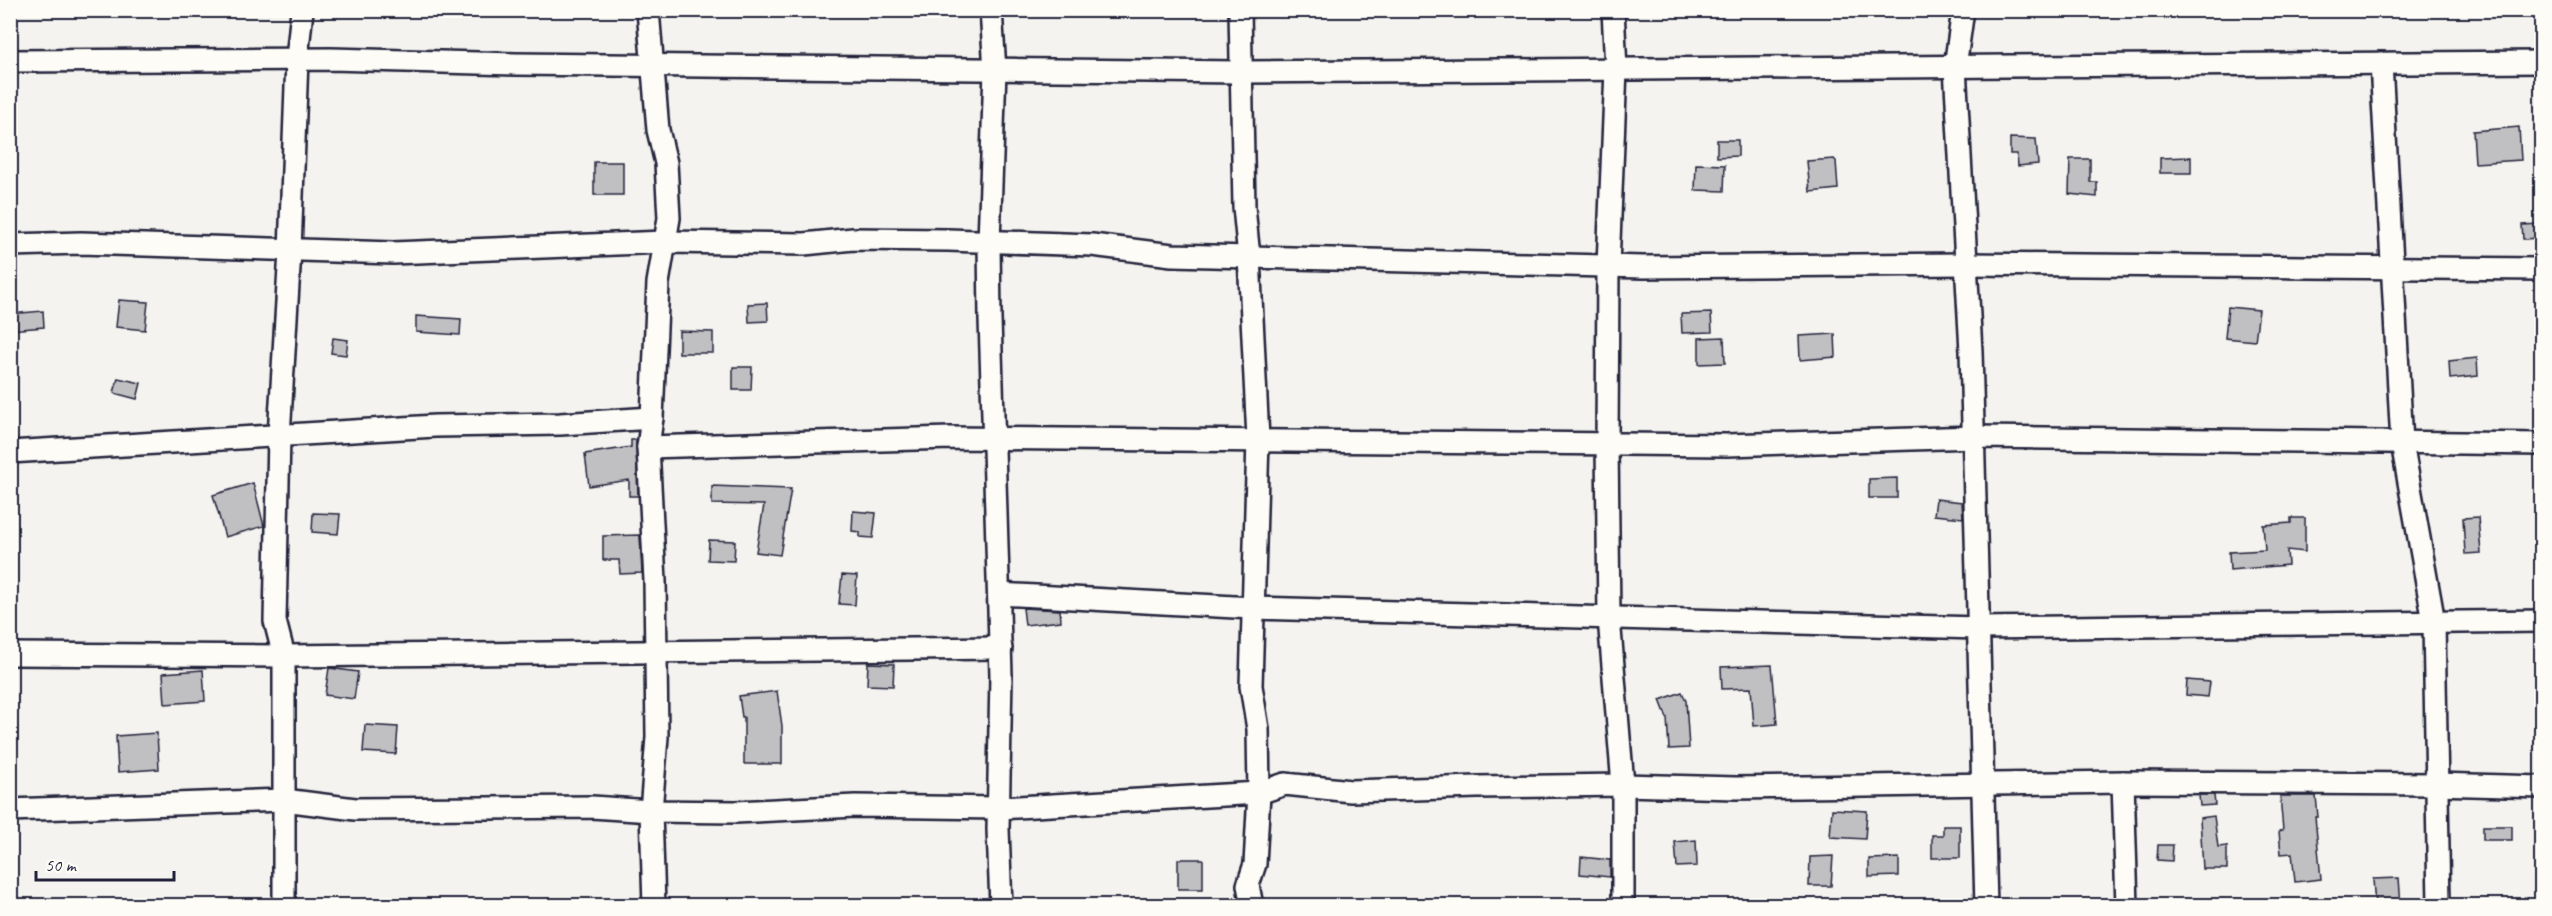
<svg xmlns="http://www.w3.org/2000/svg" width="2552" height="916" font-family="Caveat,sans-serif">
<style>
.building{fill:#c0bfc2;stroke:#22223b;stroke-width:1.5}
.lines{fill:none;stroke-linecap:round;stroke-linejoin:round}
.street-casing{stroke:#22223b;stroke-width:26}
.street{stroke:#fdfcf7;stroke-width:21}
</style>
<rect width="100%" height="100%" fill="#f4f3ef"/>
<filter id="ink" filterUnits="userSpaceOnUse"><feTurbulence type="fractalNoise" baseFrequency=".0167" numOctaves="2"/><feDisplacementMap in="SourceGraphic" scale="12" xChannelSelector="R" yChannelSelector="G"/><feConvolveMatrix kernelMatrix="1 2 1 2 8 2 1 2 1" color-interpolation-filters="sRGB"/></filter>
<g filter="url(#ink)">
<g class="building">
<path d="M 2519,127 L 2521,160 L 2475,163 L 2473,131 Z"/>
<path d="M 2010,138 L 2036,139 L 2038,164 L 2018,166 L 2017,154 L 2010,154 Z"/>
<path d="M 1717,140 L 1738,140 L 1738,156 L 1717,157 Z"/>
<path d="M 2191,157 L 2191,173 L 2160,173 L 2160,158 Z"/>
<path d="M 1834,159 L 1836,161 L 1838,189 L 1810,192 L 1807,161 Z"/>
<path d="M 2070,159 L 2090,159 L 2090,182 L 2097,182 L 2097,197 L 2069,194 Z"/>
<rect x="594" y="162" width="29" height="33"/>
<path d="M 1696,164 L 1725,165 L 1724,191 L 1695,190 Z"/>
<path d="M 2541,224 L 2541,238 L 2523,239 L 2522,225 Z"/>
<path d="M 119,300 L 148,302 L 145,330 L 116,327 Z"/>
<path d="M 767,303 L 768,321 L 749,322 L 748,304 Z"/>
<path d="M 2228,307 L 2259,310 L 2255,341 L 2225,338 Z"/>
<path d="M 43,311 L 44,327 L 10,330 L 10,314 Z"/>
<path d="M 1711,313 L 1712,332 L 1682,333 L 1681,314 Z"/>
<path d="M 416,316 L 461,319 L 460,335 L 416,332 Z"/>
<path d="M 679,331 L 713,332 L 713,353 L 679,353 Z"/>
<path d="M 1835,334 L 1836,357 L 1800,360 L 1799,336 Z"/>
<path d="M 1724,337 L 1725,363 L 1699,364 L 1699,338 Z"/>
<path d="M 333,338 L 348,340 L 346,355 L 331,353 Z"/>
<path d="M 2477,358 L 2478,376 L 2450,379 L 2449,361 Z"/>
<path d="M 733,367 L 752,367 L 751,390 L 733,390 Z"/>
<path d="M 118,378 L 141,383 L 137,399 L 114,393 Z"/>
<path d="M 631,440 L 636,440 L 638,496 L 629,496 L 629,480 L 589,486 L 585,454 L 631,447 Z"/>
<path d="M 1897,478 L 1897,498 L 1869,498 L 1869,479 Z"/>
<path d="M 253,483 L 264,526 L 225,537 L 213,495 Z"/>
<path d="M 712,486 L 791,489 L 780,555 L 756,552 L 764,505 L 712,504 Z"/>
<path d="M 1936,499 L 1962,502 L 1963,518 L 1934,515 Z"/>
<path d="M 853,511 L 876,513 L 873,538 L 860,537 L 860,532 L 852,531 Z"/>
<path d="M 313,513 L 340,514 L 338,534 L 312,532 Z"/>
<path d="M 2478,517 L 2481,553 L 2465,554 L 2463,518 Z"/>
<path d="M 2291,518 L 2305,518 L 2305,552 L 2287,550 L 2288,565 L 2230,570 L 2229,552 L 2265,550 L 2263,525 L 2291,523 Z"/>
<path d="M 640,535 L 642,573 L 620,574 L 619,560 L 603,560 L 603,536 Z"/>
<path d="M 709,540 L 735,541 L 734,561 L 708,560 Z"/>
<path d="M 842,575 L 857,576 L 855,605 L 839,604 Z"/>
<path d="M 1023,608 L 1060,610 L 1061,621 L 1025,625 Z"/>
<path d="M 868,663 L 894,664 L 893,686 L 867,685 Z"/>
<path d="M 1772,665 L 1777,724 L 1754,726 L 1751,688 L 1722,689 L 1721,667 Z"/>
<path d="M 329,668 L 358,672 L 354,699 L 325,695 Z"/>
<path d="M 203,670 L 205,701 L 165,704 L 163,673 Z"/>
<path d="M 2187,680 L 2210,682 L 2208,697 L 2186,695 Z"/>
<path d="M 777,691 L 782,726 L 782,764 L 744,764 L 744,717 L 742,717 L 739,696 Z"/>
<path d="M 1682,692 L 1686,701 L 1689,748 L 1669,749 L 1667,718 L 1660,700 Z"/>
<path d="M 365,725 L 398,727 L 396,754 L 363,752 Z"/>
<path d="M 157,733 L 159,769 L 118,772 L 116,736 Z"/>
<path d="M 2199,795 L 2214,795 L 2215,805 L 2200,806 Z"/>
<path d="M 2280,796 L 2316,796 L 2318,817 L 2315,817 L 2321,879 L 2295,882 L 2292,853 L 2281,854 L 2279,831 L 2283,830 Z"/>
<path d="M 1832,809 L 1867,811 L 1865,839 L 1830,837 Z"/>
<path d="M 2214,816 L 2218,847 L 2227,846 L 2227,869 L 2203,869 L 2200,818 Z"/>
<path d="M 1943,826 L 1960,826 L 1960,858 L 1932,858 L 1932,835 L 1943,835 Z"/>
<rect x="2483" y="826" width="29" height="14"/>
<path d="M 1696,840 L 1697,866 L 1677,867 L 1675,842 Z"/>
<path d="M 2158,845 L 2173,845 L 2172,861 L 2157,860 Z"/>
<path d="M 1833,856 L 1831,886 L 1809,886 L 1810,857 Z"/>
<path d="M 1581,857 L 1610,860 L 1610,877 L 1580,874 Z"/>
<path d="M 1899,858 L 1899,876 L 1869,877 L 1869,859 Z"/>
<rect x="1178" y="859" width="25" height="30"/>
<path d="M 2399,878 L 2401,906 L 2375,906 L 2373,879 Z"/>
</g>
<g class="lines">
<defs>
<g id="street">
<path d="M 648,10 L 658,130 L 666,163 L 669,218 L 658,283 L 652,418"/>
<path d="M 991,10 L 995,70 L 989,242 L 990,319 L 1001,675 L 998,829 L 1001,906"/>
<path d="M 1240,10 L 1244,207 L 1249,257 L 1258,439 L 1251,686 L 1258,729 L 1259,793 L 1255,864 L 1248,885 L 1252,906"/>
<path d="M 1613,10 L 1616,69 L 1608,266 L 1607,444 L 1609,618 L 1623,785 L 1623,906"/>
<path d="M 1963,10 L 1955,67 L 1971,351 L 1986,906"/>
<path d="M 10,61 L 331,59 L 515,64 L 1242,72 L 2542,62"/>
<path d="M 2381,63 L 2402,443 L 2434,622 L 2439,906"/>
<path d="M 10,245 L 81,243 L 393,253 L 665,242 L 804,244 L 853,239 L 948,240 L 1092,245 L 1172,255 L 1643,267 L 1966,264 L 2542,269"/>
<path d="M 648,447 L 655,581 L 657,737 L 651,811 L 654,906"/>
<path d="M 10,452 L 435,426 L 560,424 L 652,418 L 648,447 L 951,438 L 1727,445 L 1974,437 L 2542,444"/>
<path d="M 999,594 L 1253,608 L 1978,628 L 2542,621"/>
<path d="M 10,654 L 284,656 L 1001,648"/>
<path d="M 2123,782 L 2127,906"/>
<path d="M 10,810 L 284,800 L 355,809 L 592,807 L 651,811 L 736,812 L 855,806 L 999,808 L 1259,793 L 1285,784 L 1351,791 L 1477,787 L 1623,785 L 1736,788 L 2123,782 L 2435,784 L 2542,787"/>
<path d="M 284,906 L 284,656 L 275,621 L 279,436 L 290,251 L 297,59 L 302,10"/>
</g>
</defs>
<use href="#street" class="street-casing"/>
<use href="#street" class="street"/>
</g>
</g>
<rect width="2552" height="916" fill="none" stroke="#fdfcf7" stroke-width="36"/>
<rect x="18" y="18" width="2516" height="880" fill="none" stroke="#22223b" stroke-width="2" filter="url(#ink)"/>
<path d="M36 871v9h138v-9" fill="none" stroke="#22223b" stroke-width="3"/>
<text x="45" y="871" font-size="18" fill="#22223b" stroke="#fdfcf7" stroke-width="4.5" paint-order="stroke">50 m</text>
</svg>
